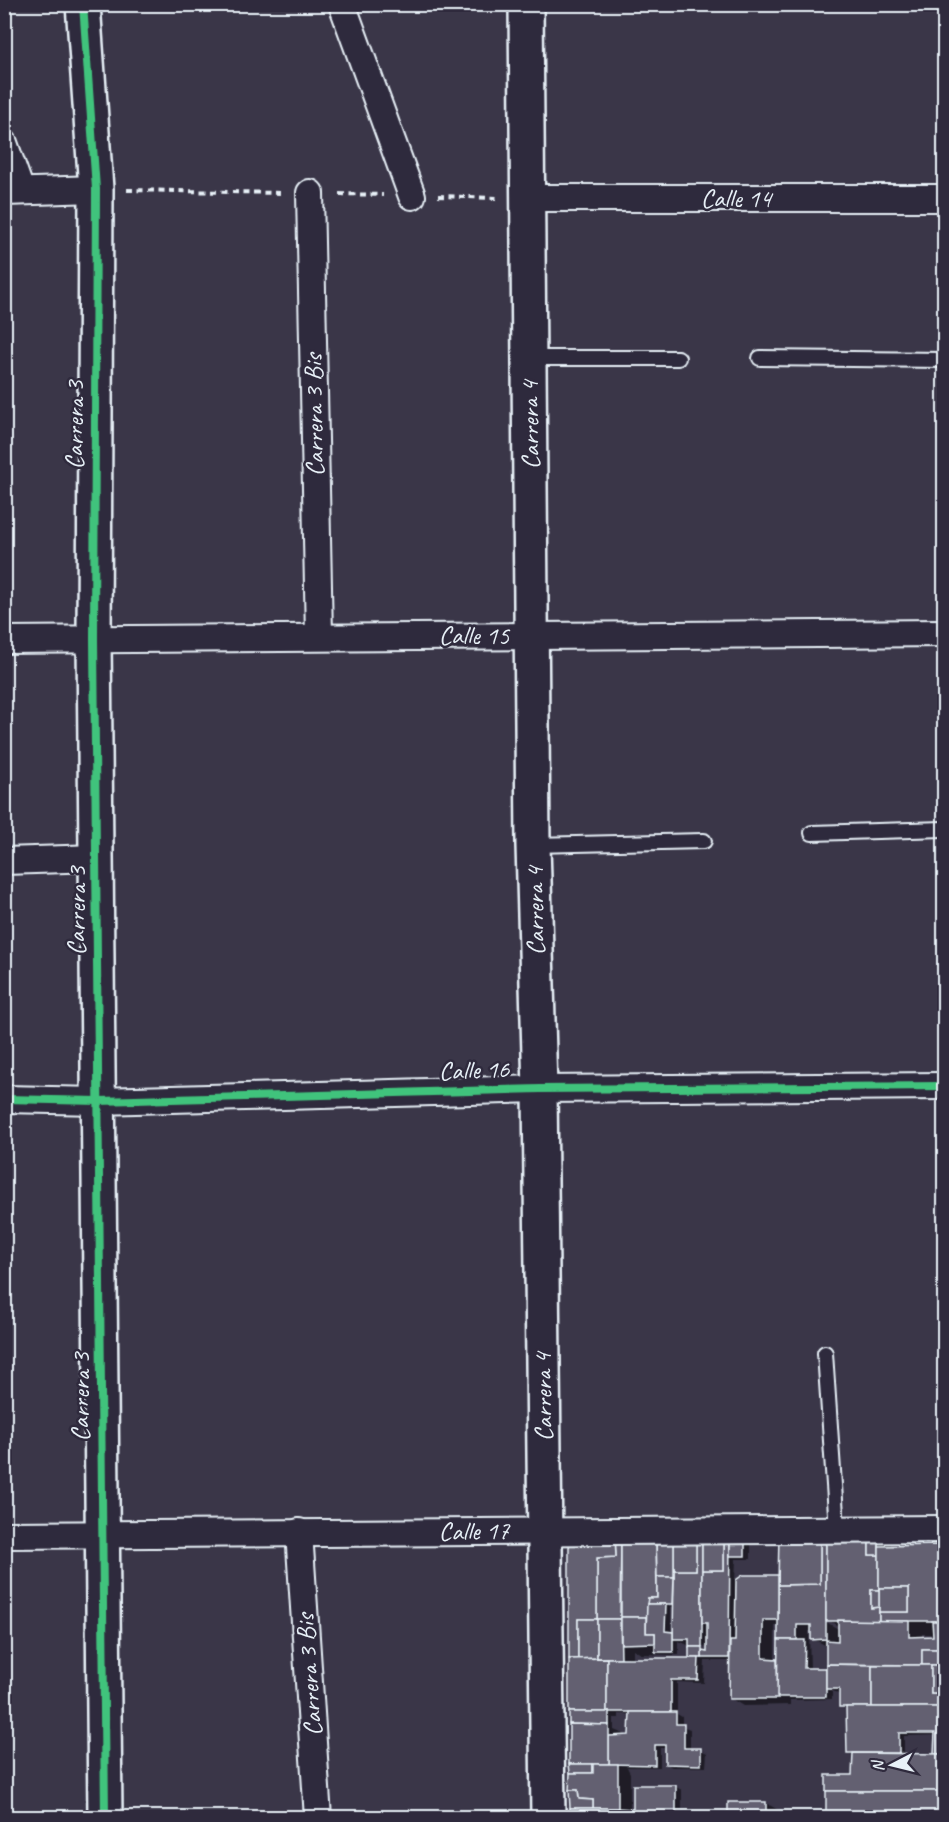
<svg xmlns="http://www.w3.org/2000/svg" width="949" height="1822" viewBox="0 0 949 1822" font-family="Caveat,sans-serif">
  <rect width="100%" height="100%" fill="#3a3648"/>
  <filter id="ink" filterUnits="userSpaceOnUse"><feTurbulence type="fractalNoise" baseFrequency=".0167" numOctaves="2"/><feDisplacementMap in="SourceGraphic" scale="12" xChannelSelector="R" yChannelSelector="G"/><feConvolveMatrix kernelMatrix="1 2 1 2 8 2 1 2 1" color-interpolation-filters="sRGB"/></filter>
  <g filter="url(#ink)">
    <!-- shadow -->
    <g fill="#0007" fill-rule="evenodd">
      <path d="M878,1536L891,1543V1547H944V1818H828L854,1777V1756L848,1752V1710L840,1706L841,1696L832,1690V1699L790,1700V1705L743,1706L730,1698L731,1661H705L704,1683L677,1682V1714L682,1717V1726L690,1729V1750H701L707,1753L706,1767H672L666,1764L667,1748H660V1767H627L630,1773V1810L676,1787L682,1790V1818H571L573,1541L751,1540V1559H736L735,1582L744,1576H779ZM681,1602V1605L669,1606V1603ZM671,1607H675V1633H671ZM821,1616L840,1627V1630L819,1618ZM775,1626H779V1662L775,1661ZM809,1631H813V1639L827,1646V1669H810ZM922,1634H934V1638H922ZM679,1641L690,1646V1660H633V1649L641,1654L679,1655ZM698,1643L709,1649V1653L696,1646ZM616,1657H628V1660ZM619,1714H631V1737L614,1730V1718H619ZM936,1735V1755H904V1736Z"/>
      <polygon points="766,1803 790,1817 730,1818"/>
    </g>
    <!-- building -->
    <g fill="#636171" stroke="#e8f1f8" stroke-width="1.5">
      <polygon points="820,1534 826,1535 826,1639 811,1640 811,1625 797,1625 797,1640 778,1640 778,1585 820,1584"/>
      <polygon points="820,1534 820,1584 778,1585 779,1535"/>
      <polygon points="879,1534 879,1543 869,1543 869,1555 879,1555 879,1590 871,1590 871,1608 879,1607 879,1621 826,1621 826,1535"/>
      <polygon points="696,1535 702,1536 702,1647 689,1647 689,1639 673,1639 674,1570 696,1570"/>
      <polygon points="696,1535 696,1570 674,1570 674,1536"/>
      <polygon points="730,1535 729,1658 702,1658 702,1651 707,1652 707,1623 702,1623 702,1570 724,1570 724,1536"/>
      <rect x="730" y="1535" width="15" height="21"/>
      <polygon points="615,1536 621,1536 620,1619 597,1619 597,1558 616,1557"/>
      <polygon points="615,1536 616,1557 597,1558 597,1619 578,1619 578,1659 569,1659 569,1547 572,1540"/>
      <polygon points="621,1536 656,1536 657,1598 648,1598 647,1617 621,1617"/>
      <polygon points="656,1536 674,1536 674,1577 657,1577"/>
      <rect x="702" y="1536" width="22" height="34"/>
      <rect x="869" y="1543" width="10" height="12"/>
      <polygon points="944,1545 944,1621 879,1621 879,1612 909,1612 909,1588 879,1588 879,1546"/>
      <polygon points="743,1575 778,1575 778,1620 763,1620 763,1658 777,1659 778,1699 729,1699 730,1641 735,1641 736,1580"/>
      <polygon points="657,1577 674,1577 673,1604 647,1604 648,1598 657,1598"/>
      <rect x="879" y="1588" width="30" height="24"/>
      <polygon points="871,1590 879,1590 879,1607 871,1608"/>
      <polygon points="647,1604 666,1604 665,1631 673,1632 673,1652 655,1652 655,1633 646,1633"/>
      <polygon points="621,1617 646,1617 646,1633 655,1633 655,1643 621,1644"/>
      <polygon points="578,1619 597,1619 597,1658 578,1659"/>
      <polygon points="597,1619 620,1619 621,1658 597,1658"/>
      <polygon points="838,1620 909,1621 909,1637 933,1636 932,1621 944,1621 944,1649 922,1649 922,1665 826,1664 826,1640 838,1641"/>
      <polygon points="778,1640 805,1640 804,1668 826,1668 826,1697 777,1697"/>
      <rect x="689" y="1647" width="13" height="11"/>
      <rect x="922" y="1649" width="22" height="16"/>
      <polygon points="607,1658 607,1712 569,1712 569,1659"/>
      <polygon points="607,1658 699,1658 698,1680 671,1680 671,1712 607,1712"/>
      <polygon points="826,1664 872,1665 872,1707 839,1707 839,1689 826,1689"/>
      <polygon points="872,1665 931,1665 931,1694 944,1694 944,1707 872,1707"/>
      <rect x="931" y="1665" width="13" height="29"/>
      <polygon points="846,1707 944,1707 944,1754 934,1754 935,1733 899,1733 899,1753 847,1753"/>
      <polygon points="569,1712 609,1712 609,1725 569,1724"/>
      <polygon points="630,1712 676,1712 676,1724 684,1724 684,1748 701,1748 701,1765 665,1764 665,1745 655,1745 655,1765 609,1764 609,1736 629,1735"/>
      <polygon points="569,1724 609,1725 609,1764 569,1764"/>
      <polygon points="853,1753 944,1754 944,1791 826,1791 826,1775 852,1775"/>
      <polygon points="569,1764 593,1764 593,1773 570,1773"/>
      <polygon points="593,1764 618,1764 618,1808 593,1808 593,1800 579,1799 578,1790 569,1790 570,1773 593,1773"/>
      <polygon points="633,1785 676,1785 676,1818 618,1818 618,1808 633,1809"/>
      <polygon points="569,1790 578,1790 579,1799 593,1800 593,1808 570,1808"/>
      <rect x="826" y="1791" width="118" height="27"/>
      <polygon points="728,1802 766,1802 766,1815 776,1815 776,1818 728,1818"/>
      <rect x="570" y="1808" width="48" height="10"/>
    </g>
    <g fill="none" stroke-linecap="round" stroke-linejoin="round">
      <defs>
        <g id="service">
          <polyline points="529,358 678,358"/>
          <polyline points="760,358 944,360"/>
          <polyline points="812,833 944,829"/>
          <polyline points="533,845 704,841"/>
          <polyline points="825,1353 837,1529"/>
        </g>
        <g id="minor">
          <polyline points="342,4 412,196"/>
          <polyline points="4,143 21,191"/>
          <polyline points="4,192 96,189"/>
          <polyline points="310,193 319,636"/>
          <polyline points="527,198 944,198"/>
          <polyline points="4,640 944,633"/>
          <polyline points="4,861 97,858"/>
          <polyline points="4,1099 99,1101 540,1089 944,1086"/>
          <polyline points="299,1532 318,1818"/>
          <polyline points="4,1535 944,1529"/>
        </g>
        <polyline id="tertiary" points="83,4 96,189 94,639 105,1818"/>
        <polyline id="secondary" points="526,4 533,845 540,1089 548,1818"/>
      </defs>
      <!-- service casing -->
      <use href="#service" stroke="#e8f1f8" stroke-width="18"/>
      <!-- minor casing -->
      <use href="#minor" stroke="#e8f1f8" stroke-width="30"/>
      <!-- tertiary casing -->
      <use href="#tertiary" stroke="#e8f1f8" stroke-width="38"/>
      <!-- secondary casing -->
      <use href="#secondary" stroke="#e8f1f8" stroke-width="38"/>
      <!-- path -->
      <g stroke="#e8f1f8" stroke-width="4" stroke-dasharray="6 4.5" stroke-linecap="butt">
        <polyline points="127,190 281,193"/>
        <polyline points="339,194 383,195"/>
        <polyline points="438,196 497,198"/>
      </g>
      <!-- service -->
      <use href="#service" stroke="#2f2a3d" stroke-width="14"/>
      <!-- minor -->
      <use href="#minor" stroke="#2f2a3d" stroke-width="26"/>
      <!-- tertiary -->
      <use href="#tertiary" stroke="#2f2a3d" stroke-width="33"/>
      <!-- secondary -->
      <use href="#secondary" stroke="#2f2a3d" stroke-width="33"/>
      <defs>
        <g id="cycleway">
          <polyline points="83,4 96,189 94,639 105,1818"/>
          <polyline points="4,1099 99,1101 540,1089 944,1086"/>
        </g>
      </defs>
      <!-- cycleway casing -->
      <use href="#cycleway" stroke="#2f2a3d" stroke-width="11"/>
      <!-- cycleway -->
      <use href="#cycleway" stroke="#40c37c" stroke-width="8"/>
    </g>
  </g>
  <g text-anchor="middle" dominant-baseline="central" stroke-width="5" stroke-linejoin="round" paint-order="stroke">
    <!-- street labels -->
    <g font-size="26" fill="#e8f1f8" stroke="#2f2a3d">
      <text x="736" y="198">Calle 14</text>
      <text transform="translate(314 415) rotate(-91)">Carrera 3 Bis</text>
      <text transform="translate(74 425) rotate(-90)">Carrera 3</text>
      <text transform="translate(530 425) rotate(-91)">Carrera 4</text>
      <text x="474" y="635">Calle 15</text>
      <text transform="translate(76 911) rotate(-90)">Carrera 3</text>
      <text transform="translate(535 911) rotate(-91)">Carrera 4</text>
      <text transform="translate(474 1070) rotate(-2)">Calle 16</text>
      <text transform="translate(80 1397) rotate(-90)">Carrera 3</text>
      <text transform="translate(543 1397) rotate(-91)">Carrera 4</text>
      <text transform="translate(474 1531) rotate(-1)">Calle 17</text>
      <text transform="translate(309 1675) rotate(-94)">Carrera 3 Bis</text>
    </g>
  </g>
  <!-- margin -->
  <rect width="949" height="1822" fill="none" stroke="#2f2a3d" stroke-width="24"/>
  <rect x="12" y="12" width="925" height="1798" fill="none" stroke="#e8f1f8" stroke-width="2" filter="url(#ink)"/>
  <!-- north arrow -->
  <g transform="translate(892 1765) rotate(263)" stroke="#2f2a3d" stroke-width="4.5" paint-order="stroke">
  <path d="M0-4.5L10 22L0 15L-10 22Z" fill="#e8f1f8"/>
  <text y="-9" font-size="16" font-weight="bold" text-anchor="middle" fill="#e8f1f8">N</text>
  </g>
</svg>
